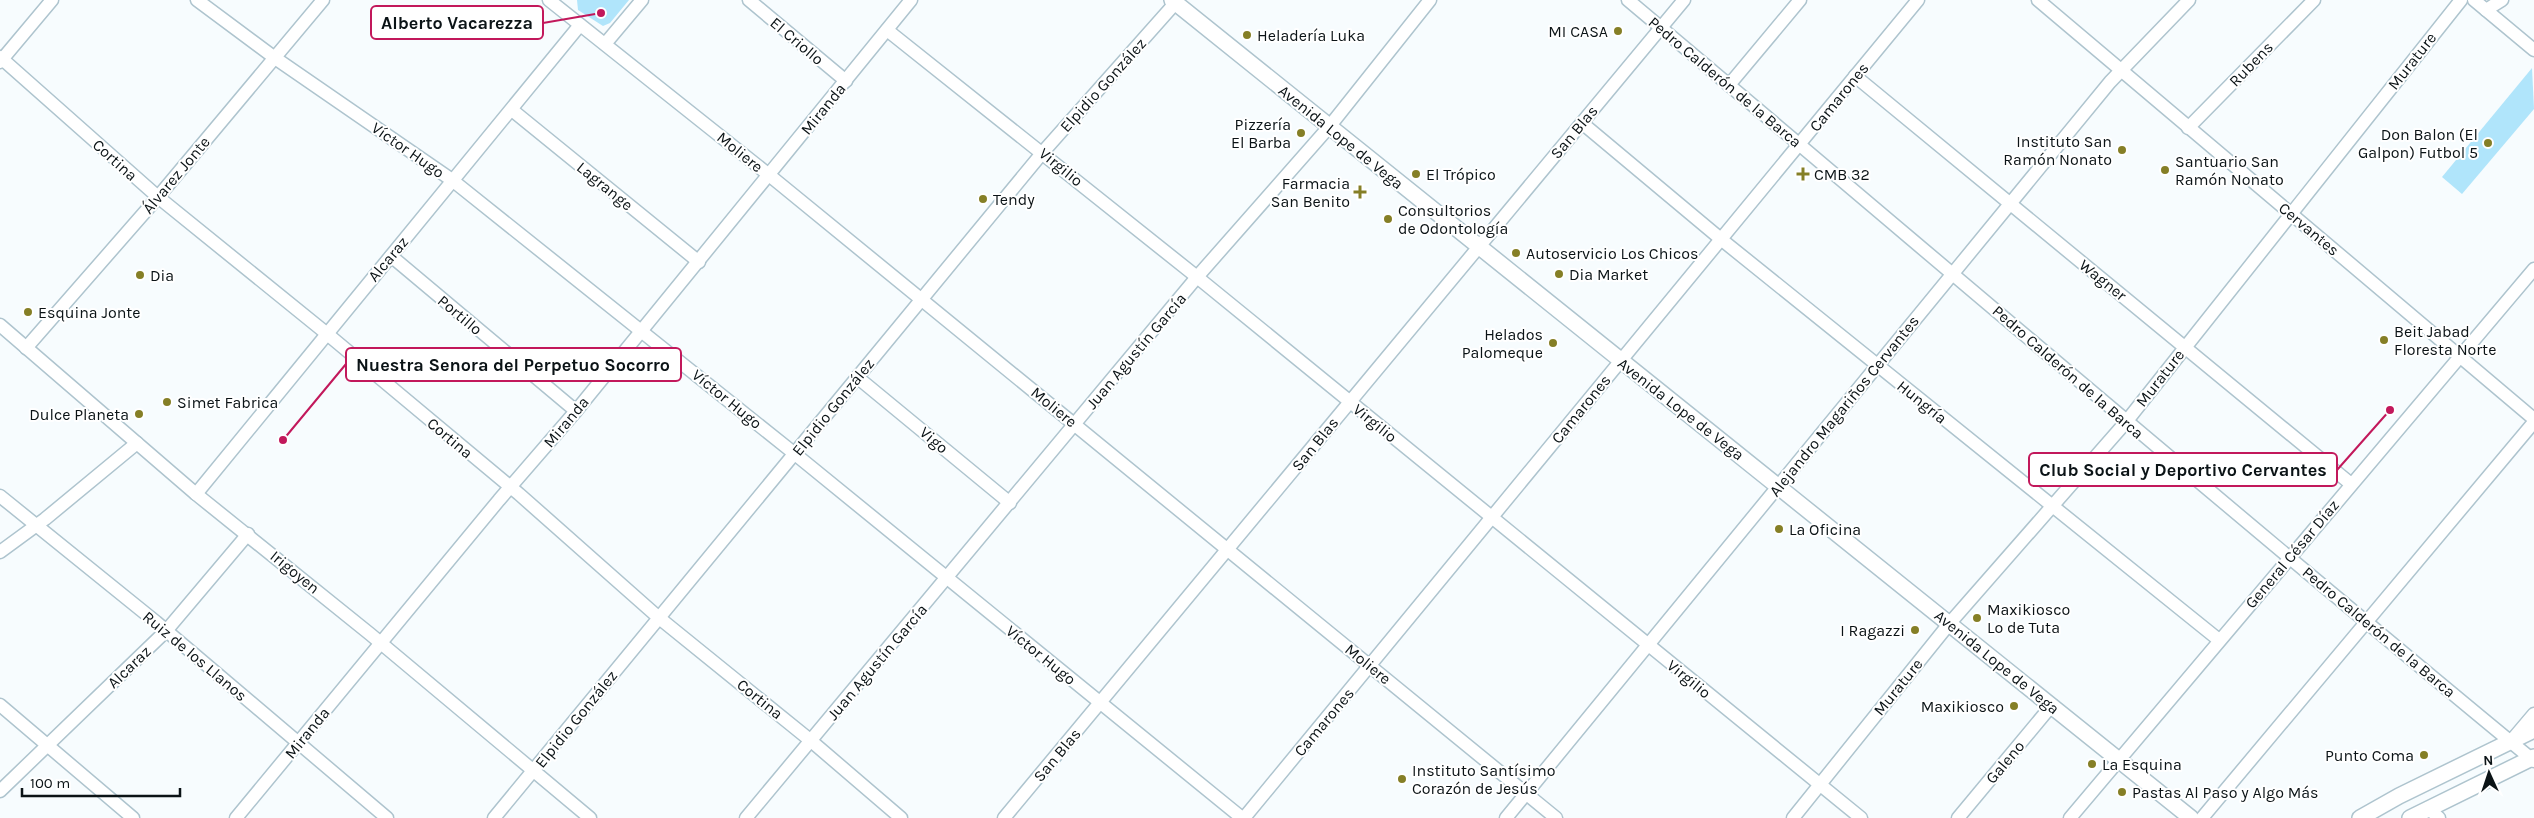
<svg xmlns="http://www.w3.org/2000/svg" width="2534" height="818" viewBox="0 0 2534 818" font-family="Karla,sans-serif">
  <rect width="100%" height="100%" fill="#f7fcfe"/>
  <!-- green -->
  <g fill="#b0e5fb">
    <polygon points="577,0 629,0 610,23 603,26 578,10"/>
    <polygon points="2532,68 2534,109 2462,194 2442,177"/>
  </g>
  <g fill="none" stroke-linecap="round" stroke-linejoin="round">
    <defs>
      <g id="minor">
        <polyline points="197,0 275,58 452,180 795,454 1242,818"/>
        <polyline points="549,0 769,175 1556,818"/>
        <polyline points="749,0 846,81"/>
        <path d="M1628,0C1930,254 2229,510 2534,761"/>
        <polyline points="2038,0 2534,419"/>
        <polyline points="2474,0 2534,50"/>
        <polyline points="2486,10 2502,0"/>
        <polyline points="887,30 1197,277 1861,818"/>
        <polyline points="605,44 642,0"/>
        <polyline points="0,57 158,197 326,333 519,494 658,617 810,740 901,818"/>
        <polyline points="0,62 52,0"/>
        <polyline points="1855,76 2351,484"/>
        <polyline points="1729,85 1800,0"/>
        <polyline points="512,110 699,262"/>
        <polyline points="1582,123 1722,240 2219,640"/>
        <polyline points="2188,128 2314,0"/>
        <polyline points="391,256 576,411"/>
        <polyline points="0,325 196,494 370,634 590,818"/>
        <polyline points="26,348 158,197 323,0"/>
        <polyline points="857,377 1010,503"/>
        <polyline points="196,494 580,25"/>
        <polyline points="0,496 156,622 387,818"/>
        <polyline points="0,552 45,519 137,443"/>
        <polyline points="0,705 133,818"/>
        <polyline points="2512,740 2534,714"/>
        <polyline points="0,791 166,631 248,534"/>
        <polyline points="2428,808 2439,818"/>
        <polyline points="236,818 499,500 576,411 911,0"/>
        <polyline points="494,818 1043,152 1178,0"/>
        <polyline points="746,818 1197,277 1329,127 1430,0"/>
        <polyline points="1004,818 1684,0"/>
        <polyline points="1244,818 1918,0"/>
        <polyline points="1506,818 2110,82 2189,0"/>
        <polyline points="1793,818 1949,624 2126,422 2461,0"/>
        <polyline points="1958,818 2052,705"/>
        <polyline points="2070,818 2534,269"/>
        <polyline points="2202,818 2534,422"/>
      </g>
      <g id="major">
        <polyline points="1172,0 2191,818"/>
        <polyline points="2360,818 2399,796 2534,730"/>
        <polyline points="2410,818 2534,757"/>
      </g>
    </defs>
    <!-- minor casing -->
    <use href="#minor" stroke="#aec4ce" stroke-width="15"/>
    <!-- major casing -->
    <use href="#major" stroke="#aec4ce" stroke-width="18"/>
    <!-- minor -->
    <use href="#minor" stroke="#fff" stroke-width="12"/>
    <!-- major -->
    <use href="#major" stroke="#fff" stroke-width="15"/>
  </g>
  <!-- markers -->
  <g fill="#857f26" stroke="#fff" stroke-width="2">
    <circle cx="1618" cy="31" r="5"/>
    <circle cx="1247" cy="35" r="5"/>
    <circle cx="1301" cy="133" r="5"/>
    <circle cx="2488" cy="143" r="5"/>
    <circle cx="2122" cy="150" r="5"/>
    <circle cx="2165" cy="170" r="5"/>
    <circle cx="1416" cy="174" r="5"/>
    <path d="M1800.5 166.5h5v5h5v5h-5v5h-5v-5h-5v-5h5z"/>
    <path d="M1357.5 184.5h5v5h5v5h-5v5h-5v-5h-5v-5h5z"/>
    <circle cx="983" cy="199" r="5"/>
    <circle cx="1388" cy="219" r="5"/>
    <circle cx="1516" cy="253" r="5"/>
    <circle cx="1559" cy="274" r="5"/>
    <circle cx="140" cy="275" r="5"/>
    <circle cx="28" cy="312" r="5"/>
    <circle cx="2384" cy="340" r="5"/>
    <circle cx="1553" cy="343" r="5"/>
    <circle cx="167" cy="402" r="5"/>
    <circle cx="139" cy="414" r="5"/>
    <circle cx="1779" cy="529" r="5"/>
    <circle cx="1977" cy="618" r="5"/>
    <circle cx="1915" cy="630" r="5"/>
    <circle cx="2014" cy="706" r="5"/>
    <circle cx="2424" cy="755" r="5"/>
    <circle cx="2092" cy="764" r="5"/>
    <circle cx="1402" cy="779" r="5"/>
    <circle cx="2122" cy="792" r="5"/>
  </g>
  <g text-anchor="middle" dominant-baseline="central" stroke-width="4" stroke-linejoin="round" paint-order="stroke">
    <!-- poi labels -->
    <g font-size="16" fill="#0b1316" stroke="#fff" text-anchor="start">
      <text x="1608" y="31" text-anchor="end">MI CASA</text>
      <text x="1257" y="35">Heladería Luka</text>
      <text x="1291" y="124" text-anchor="end">Pizzería<tspan x="1291" dy="18">El Barba</tspan></text>
      <text x="2478" y="134" text-anchor="end">Don Balon (El<tspan x="2478" dy="18">Galpon) Futbol 5</tspan></text>
      <text x="2112" y="141" text-anchor="end">Instituto San<tspan x="2112" dy="18">Ramón Nonato</tspan></text>
      <text x="2175" y="161">Santuario San<tspan x="2175" dy="18">Ramón Nonato</tspan></text>
      <text x="1426" y="174">El Trópico</text>
      <text x="1814" y="174">CMB 32</text>
      <text x="1350" y="183" text-anchor="end">Farmacia<tspan x="1350" dy="18">San Benito</tspan></text>
      <text x="993" y="199">Tendy</text>
      <text x="1398" y="210">Consultorios<tspan x="1398" dy="18">de Odontología</tspan></text>
      <text x="1526" y="253">Autoservicio Los Chicos</text>
      <text x="1569" y="274">Dia Market</text>
      <text x="150" y="275">Dia</text>
      <text x="38" y="312">Esquina Jonte</text>
      <text x="2394" y="331">Beit Jabad<tspan x="2394" dy="18">Floresta Norte</tspan></text>
      <text x="1543" y="334" text-anchor="end">Helados<tspan x="1543" dy="18">Palomeque</tspan></text>
      <text x="177" y="402">Simet Fabrica</text>
      <text x="129" y="414" text-anchor="end">Dulce Planeta</text>
      <text x="1789" y="529">La Oficina</text>
      <text x="1987" y="609">Maxikiosco<tspan x="1987" dy="18">Lo de Tuta</tspan></text>
      <text x="1905" y="630" text-anchor="end">I Ragazzi</text>
      <text x="2004" y="706" text-anchor="end">Maxikiosco</text>
      <text x="2414" y="755" text-anchor="end">Punto Coma</text>
      <text x="2102" y="764">La Esquina</text>
      <text x="1412" y="770">Instituto Santísimo<tspan x="1412" dy="18">Corazón de Jesús</tspan></text>
      <text x="2132" y="792">Pastas Al Paso y Algo Más</text>
    </g>
    <!-- street labels -->
    <g font-size="16" fill="#0b1316" stroke="#fff">
      <text transform="translate(797 41) rotate(40)">El Criollo</text>
      <text transform="translate(2412 61) rotate(-52)">Murature</text>
      <text transform="translate(2251 64) rotate(-46)">Rubens</text>
      <text transform="translate(1725 82) rotate(40)">Pedro Calderón de la Barca</text>
      <text transform="translate(1103 85) rotate(-48)">Elpidio González</text>
      <text transform="translate(1839 97) rotate(-51)">Camarones</text>
      <text transform="translate(823 109) rotate(-51)">Miranda</text>
      <text transform="translate(1574 132) rotate(-50)">San Blas</text>
      <text transform="translate(1341 137) rotate(39)">Avenida Lope de Vega</text>
      <text transform="translate(408 150) rotate(35)">Víctor Hugo</text>
      <text transform="translate(740 152) rotate(39)">Moliere</text>
      <text transform="translate(115 160) rotate(42)">Cortina</text>
      <text transform="translate(1061 167) rotate(39)">Virgilio</text>
      <text transform="translate(176 175) rotate(-50)">Álvarez Jonte</text>
      <text transform="translate(605 186) rotate(39)">Lagrange</text>
      <text transform="translate(2309 229) rotate(40)">Cervantes</text>
      <text transform="translate(388 259) rotate(-50)">Alcaraz</text>
      <text transform="translate(2103 280) rotate(39)">Wagner</text>
      <text transform="translate(460 315) rotate(40)">Portillo</text>
      <text transform="translate(1136 351) rotate(-50)">Juan Agustín García</text>
      <text transform="translate(2068 372) rotate(41)">Pedro Calderón de la Barca</text>
      <text transform="translate(2160 378) rotate(-52)">Murature</text>
      <text transform="translate(727 399) rotate(39)">Víctor Hugo</text>
      <text transform="translate(1922 402) rotate(39)">Hungría</text>
      <text transform="translate(1844 406) rotate(-51)">Alejandro Magariños Cervantes</text>
      <text transform="translate(833 407) rotate(-51)">Elpidio González</text>
      <text transform="translate(1054 407) rotate(39)">Moliere</text>
      <text transform="translate(1581 409) rotate(-51)">Camarones</text>
      <text transform="translate(1681 409) rotate(38)">Avenida Lope de Vega</text>
      <text transform="translate(566 422) rotate(-50)">Miranda</text>
      <text transform="translate(1375 423) rotate(39)">Virgilio</text>
      <text transform="translate(450 438) rotate(40)">Cortina</text>
      <text transform="translate(934 440) rotate(40)">Vigo</text>
      <text transform="translate(1315 444) rotate(-51)">San Blas</text>
      <text transform="translate(2292 554) rotate(-50)">General César Díaz</text>
      <text transform="translate(295 572) rotate(39)">Irigoyen</text>
      <text transform="translate(2379 632) rotate(40)">Pedro Calderón de la Barca</text>
      <text transform="translate(1041 655) rotate(39)">Víctor Hugo</text>
      <text transform="translate(195 656) rotate(40)">Ruiz de los Llanos</text>
      <text transform="translate(877 662) rotate(-50)">Juan Agustín García</text>
      <text transform="translate(1997 662) rotate(39)">Avenida Lope de Vega</text>
      <text transform="translate(1368 664) rotate(39)">Moliere</text>
      <text transform="translate(129 667) rotate(-44)">Alcaraz</text>
      <text transform="translate(1689 679) rotate(39)">Virgilio</text>
      <text transform="translate(1898 687) rotate(-51)">Murature</text>
      <text transform="translate(760 699) rotate(39)">Cortina</text>
      <text transform="translate(576 719) rotate(-51)">Elpidio González</text>
      <text transform="translate(1324 722) rotate(-50)">Camarones</text>
      <text transform="translate(307 733) rotate(-51)">Miranda</text>
      <text transform="translate(1057 755) rotate(-50)">San Blas</text>
      <text transform="translate(2005 762) rotate(-50)">Galeno</text>
    </g>
  </g>
  <!-- callouts -->
  <path fill="none" stroke="#c2185b" stroke-width="2" d="M601 13L543 23M283 440L346 364M2390 410L2337 470"/>
  <g fill="#c2185b" stroke="#fff" stroke-width="2">
    <circle cx="601" cy="13" r="5"/>
    <circle cx="283" cy="440" r="5"/>
    <circle cx="2390" cy="410" r="5"/>
  </g>
  <g fill="#fff" stroke="#c2185b" stroke-width="2">
    <rect x="371" y="6" width="172" height="33" rx="5"/>
    <rect x="346" y="348" width="335" height="33" rx="5"/>
    <rect x="2029" y="453" width="308" height="33" rx="5"/>
  </g>
  <g font-size="18" text-anchor="middle" font-weight="bold" fill="#0b1316">
    <text x="457" y="29">Alberto Vacarezza</text>
    <text x="513" y="371">Nuestra Senora del Perpetuo Socorro</text>
    <text x="2183" y="476">Club Social y Deportivo Cervantes</text>
  </g>
  <!-- north arrow -->
  <g transform="translate(2489 773) rotate(357)" stroke="#ffffff" stroke-width="4" paint-order="stroke">
  <path d="M0-4L9 19L0 12L-9 19Z" fill="#0b1316"/>
  <text y="-8" font-size="14" font-weight="bold" text-anchor="middle" fill="#0b1316">N</text>
  </g>
  <!-- scale -->
  <path d="M22 788v8h158v-8" fill="none" stroke="#0b1316" stroke-width="2.5"/>
  <text x="30" y="788" font-size="15" fill="#0b1316" stroke="#ffffff" stroke-width="4" paint-order="stroke">100 m</text>
</svg>
